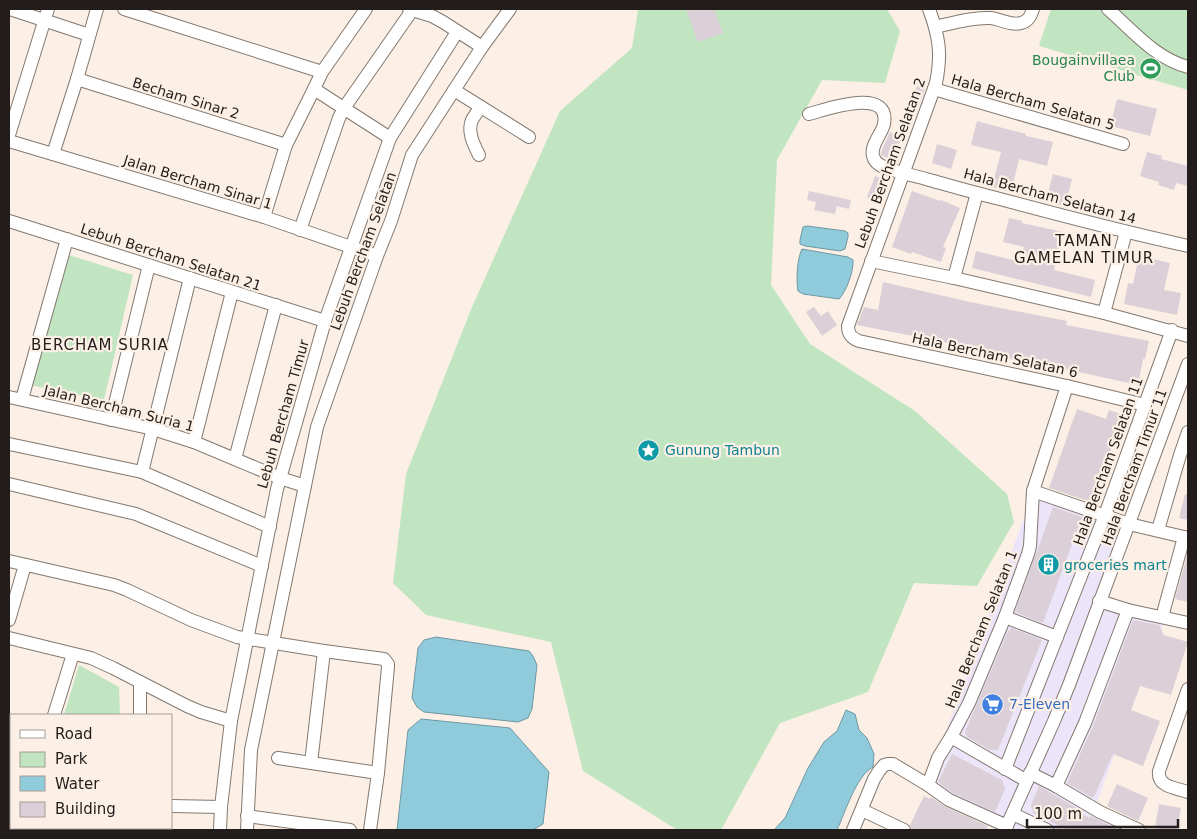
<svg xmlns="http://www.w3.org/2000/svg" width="1197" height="839" viewBox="0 0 1197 839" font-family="'DejaVu Sans',sans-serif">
  <rect width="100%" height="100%" fill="#fcf0e6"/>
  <!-- commercial -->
  <polygon fill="#ece4f9" points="1033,493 1127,523 1100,601 1165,619 1095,807 1145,830 1012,830 925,789"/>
  <!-- green -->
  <g fill="#c0e5c0">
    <polygon points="639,9 887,9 900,31 885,83 822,80 777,160 771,285 810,344 915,411 1007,494 1014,522 977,586 914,583 868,692 780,723 721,830 677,830 583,771 551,642 426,615 393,583 406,474 472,307 560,111 632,48 638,10"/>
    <polygon points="1051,9 1188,9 1188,90 1039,46"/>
    <polygon points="69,255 133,275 104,400 30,385"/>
    <polygon points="79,665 119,687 120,715 64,715"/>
  </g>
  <!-- water -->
  <g fill="#90cbdc" stroke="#6f97a2">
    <polygon points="807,226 845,231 848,233 848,237 845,249 840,251 805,246 800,244 800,240 803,227"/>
    <path d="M802,249L848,257L853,260C854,271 846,292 839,299L803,294L798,291C796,280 797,259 802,249Z"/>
    <polygon points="436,637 529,651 533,656 537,665 532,709 528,718 518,722 424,712 417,707 412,698 418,648 424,640"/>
    <path d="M846,710L855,714L859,730L867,738L874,754L873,767C856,776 845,813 837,830H774L785,818L808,768L824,742L837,731Z"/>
    <polygon points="421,719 510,728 549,772 543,824 533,830 397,830 408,730"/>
  </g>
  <!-- building -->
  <g fill="#dbcfd8">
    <polygon points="686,9 714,9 723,33 698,42"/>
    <polygon points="917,86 925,89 910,128 902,125"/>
    <polygon points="1117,99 1157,109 1150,136 1110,126"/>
    <polygon points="977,121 1026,134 1026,136 1053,142 1047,166 1019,159 1011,192 992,187 1001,152 971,145"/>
    <polygon points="890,132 902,138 892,160 881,155 881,152"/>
    <polygon points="937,144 957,150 951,169 932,163"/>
    <polygon points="1147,152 1162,156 1161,159 1188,166 1188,186 1176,183 1174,190 1158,185 1159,182 1140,176"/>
    <polygon points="1053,174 1072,179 1065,206 1046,201"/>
    <polygon points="875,176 886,180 879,201 867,197"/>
    <polygon points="809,191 851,200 849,209 837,206 835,214 814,210 816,202 807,200"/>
    <polygon points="912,191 940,201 941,200 960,208 943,247 946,248 941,262 912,252 911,254 892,247"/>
    <polygon points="1009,218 1022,221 1022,223 1063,232 1054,270 1095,280 1091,297 972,268 976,251 1021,262 1024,247 1003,242"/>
    <polygon points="1139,256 1170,263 1164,290 1181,293 1177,315 1124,304 1128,283 1133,284"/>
    <polygon points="883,282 970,302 1067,321 1066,325 1149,341 1145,359 1143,359 1138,385 1051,366 1050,368 963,348 964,346 857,325 864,307 878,310"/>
    <polygon points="814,307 821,316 828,311 837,325 822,336 806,312"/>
    <polygon points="1077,409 1106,419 1109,410 1124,415 1091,502 1049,488"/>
    <polygon points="1185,494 1188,494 1188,520 1179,518"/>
    <polygon points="1053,507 1082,517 1043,623 1015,612"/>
    <polygon points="1188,552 1188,602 1175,599"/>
    <polygon points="1133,620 1159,625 1164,635 1188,642 1171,695 1140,686 1131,710 1160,721 1143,766 1113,754 1094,797 1091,797 1067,783 1093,726"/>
    <polygon points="1012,628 1042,640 998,750 990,750 967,737 965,732 1008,631"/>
    <polygon points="952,754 1002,780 1005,789 995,812 953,793 938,782"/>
    <polygon points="1117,784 1148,798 1138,821 1107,806"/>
    <polygon points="1039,786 1075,807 1074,810 1090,818 1090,816 1120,830 1068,830 1033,813 1031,805"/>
    <polygon points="924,796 930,799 931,797 946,807 988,826 986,830 912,830 910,825"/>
    <polygon points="1159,804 1181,808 1177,830 1168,830 1155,828"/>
  </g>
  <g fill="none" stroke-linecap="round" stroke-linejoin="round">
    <defs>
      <g id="minor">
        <polyline points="10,9 89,35"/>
        <polyline points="124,9 322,72"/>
        <polyline points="409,9 432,16 443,22 482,47"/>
        <path d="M929,9C939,36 942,54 936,83L848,326C848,334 851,338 859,341L1067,386L1145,405"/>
        <path d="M1108,9C1132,30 1156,59 1188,67"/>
        <path d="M935,27C953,23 972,17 990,18C1001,19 1011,26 1021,23C1029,21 1031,15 1033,9"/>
        <polyline points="77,79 286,145"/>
        <polyline points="314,89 390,138"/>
        <polyline points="934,89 1123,144"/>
        <polyline points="454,90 529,137"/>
        <path d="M809,114C825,110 891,86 884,124C882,134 870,145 873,156C875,165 885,168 893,170C904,174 916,176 926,179C951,186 975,193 1000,199C1063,216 1125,232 1188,246"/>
        <polyline points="9,135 48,9"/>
        <polyline points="9,141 264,217 377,256"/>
        <polyline points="53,154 77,79 97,9"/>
        <path d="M479,155C474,145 467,132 472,120C474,116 478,111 481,107"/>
        <polyline points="264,217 286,145 314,89 322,72 366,9"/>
        <polyline points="9,221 325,321"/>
        <polyline points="300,230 339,118 344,108 413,9"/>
        <polyline points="871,261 954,278 1104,313 1188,336"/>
        <polyline points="954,278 977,193"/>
        <polyline points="1104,313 1126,232"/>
        <polyline points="9,397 153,429 194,442 280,478 305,486"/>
        <polyline points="22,399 67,239"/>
        <polyline points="111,420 149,265"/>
        <polyline points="194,442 232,292"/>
        <polyline points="9,444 142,472 270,527"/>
        <polyline points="235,459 276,305"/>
        <polyline points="142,472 190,278"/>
        <polyline points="9,484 136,514 262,566"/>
        <polyline points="1033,491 1129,524 1188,538"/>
        <polyline points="1158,530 1180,455 1188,432"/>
        <polyline points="9,561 114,585 127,590 191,620 237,637 324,651 384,659 388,664 388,667 378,773 370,830"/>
        <polyline points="1099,601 1128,610 1188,623"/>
        <polyline points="1005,617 1057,637"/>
        <polyline points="1162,617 1184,537"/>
        <polyline points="9,620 25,565"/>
        <polyline points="9,638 91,658 113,668 187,706 201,712 231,721"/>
        <path d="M1188,689L1159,771C1157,787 1176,788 1188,792"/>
        <polyline points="54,715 73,654"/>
        <polyline points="140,715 140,682"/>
        <polyline points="278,758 378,773"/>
        <polyline points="311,763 324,651"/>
        <polyline points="1005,769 1105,515 1172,330"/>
        <polyline points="1030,773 1056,786 1085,723 1128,610"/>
        <polyline points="1027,781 951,737 969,703 1005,617 1028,554 1030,546 1033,491 1067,386"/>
        <polyline points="928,785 938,758 951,737"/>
        <polyline points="1056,786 1100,812 1139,830"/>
        <polyline points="9,793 11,794"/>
        <polyline points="171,806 221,807"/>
        <polyline points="862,810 904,830"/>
        <polyline points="1013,814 1047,830"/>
        <polyline points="247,816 350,830"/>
        <polyline points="117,828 124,830"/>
        <polyline points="139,830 139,828"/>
        <polyline points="220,830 221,807 231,721 277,489 325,321 390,138 457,32"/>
        <polyline points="247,830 251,750 317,427 377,256 391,221 412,155 482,47 510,9"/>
        <polyline points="853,830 874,779 879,771 884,765 888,764 893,764 928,785 949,800 1007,826"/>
        <polyline points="1005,830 1054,721 1069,685 1188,364"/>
      </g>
    </defs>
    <!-- minor casing -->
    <use href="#minor" stroke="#83786f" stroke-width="14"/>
    <!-- minor -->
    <use href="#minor" stroke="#fff" stroke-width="12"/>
  </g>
  <!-- icons -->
  <defs>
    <symbol id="stadium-disc" viewBox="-11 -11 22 22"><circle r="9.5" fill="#2e9e5b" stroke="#fcf0e6"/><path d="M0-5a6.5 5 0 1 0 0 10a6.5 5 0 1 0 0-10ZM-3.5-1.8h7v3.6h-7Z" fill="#fff"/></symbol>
    <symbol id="sight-disc" viewBox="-11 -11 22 22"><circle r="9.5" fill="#0f9aa8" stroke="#fcf0e6"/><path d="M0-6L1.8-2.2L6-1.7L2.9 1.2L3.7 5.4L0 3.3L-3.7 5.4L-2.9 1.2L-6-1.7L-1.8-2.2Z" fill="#fff"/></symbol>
    <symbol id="building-disc" viewBox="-11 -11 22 22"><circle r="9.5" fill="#0f9aa8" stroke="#fcf0e6"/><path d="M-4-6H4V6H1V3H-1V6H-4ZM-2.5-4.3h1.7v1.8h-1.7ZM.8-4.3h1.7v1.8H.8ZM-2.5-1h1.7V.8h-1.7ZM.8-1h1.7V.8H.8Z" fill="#fff"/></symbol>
    <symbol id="supermarket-disc" viewBox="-11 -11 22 22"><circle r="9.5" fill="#3f7fe0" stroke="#fcf0e6"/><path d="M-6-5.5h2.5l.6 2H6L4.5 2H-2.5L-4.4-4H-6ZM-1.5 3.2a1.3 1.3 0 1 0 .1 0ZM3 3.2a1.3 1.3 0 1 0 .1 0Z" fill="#fff"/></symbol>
  </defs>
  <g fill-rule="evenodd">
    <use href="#stadium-disc" x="1138" y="56" width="25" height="25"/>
    <use href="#sight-disc" x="636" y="438" width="25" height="25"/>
    <use href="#building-disc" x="1036" y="552" width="25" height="25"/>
    <use href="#supermarket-disc" x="980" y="692" width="25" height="25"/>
  </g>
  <g text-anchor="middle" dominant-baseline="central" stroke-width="4.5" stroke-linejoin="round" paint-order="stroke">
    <!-- leisure labels -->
    <g font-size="14" fill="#27864d" stroke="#fcf0e6" text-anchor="end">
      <text x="1135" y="60">Bougainvillaea<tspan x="1135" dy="16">Club</tspan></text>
    </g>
    <!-- street labels -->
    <g font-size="14" fill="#221d1a" stroke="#fcf0e6">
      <text transform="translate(186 98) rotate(17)">Becham Sinar 2</text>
      <text transform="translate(1033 102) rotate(16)">Hala Bercham Selatan 5</text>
      <text transform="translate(890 163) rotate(-70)">Lebuh Bercham Selatan 2</text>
      <text transform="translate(198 182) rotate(17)">Jalan Bercham Sinar 1</text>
      <text transform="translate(1050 196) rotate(15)">Hala Bercham Selatan 14</text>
      <text transform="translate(363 251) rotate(-70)">Lebuh Bercham Selatan</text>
      <text transform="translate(171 257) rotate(18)">Lebuh Bercham Selatan 21</text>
      <text transform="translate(995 355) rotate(12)">Hala Bercham Selatan 6</text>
      <text transform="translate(119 408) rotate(14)">Jalan Bercham Suria 1</text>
      <text transform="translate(283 414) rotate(-74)">Lebuh Bercham Timur</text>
      <text transform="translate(1108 461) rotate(-70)">Hala Bercham Selatan 11</text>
      <text transform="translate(1134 467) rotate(-70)">Hala Bercham Timur 11</text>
      <text transform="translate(981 629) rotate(-68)">Hala Bercham Selatan 1</text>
    </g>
    <!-- culture labels -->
    <g font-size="14" fill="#0d838f" stroke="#fcf0e6" text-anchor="start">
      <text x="665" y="450">Gunung Tambun</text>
      <text x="1064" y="565">groceries mart</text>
    </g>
    <!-- shop labels -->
    <g font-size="14" fill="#366cbe" stroke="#fcf0e6" text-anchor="start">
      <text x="1009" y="704">7-Eleven</text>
    </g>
    <!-- neighbourhood labels -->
    <g font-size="15" letter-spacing="1" fill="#221d1a" stroke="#fcf0e6">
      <text x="1084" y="241">TAMAN<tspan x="1084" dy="17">GAMELAN TIMUR</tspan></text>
      <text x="100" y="345">BERCHAM SURIA</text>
    </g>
  </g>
  <!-- border -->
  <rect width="1197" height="839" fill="none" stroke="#221d1a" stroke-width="20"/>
  <!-- legend -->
  <rect x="10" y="714" width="162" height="115" fill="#fcf0e6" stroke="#a59c94"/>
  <rect x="20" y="730" width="25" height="8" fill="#ffffff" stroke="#a59c94"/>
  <text x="55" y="739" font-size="15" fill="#221d1a">Road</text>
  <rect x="20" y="752" width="25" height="15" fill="#c0e5c0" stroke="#a59c94"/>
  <text x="55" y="764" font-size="15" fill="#221d1a">Park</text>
  <rect x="20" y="776" width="25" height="15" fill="#90cbdc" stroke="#a59c94"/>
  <text x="55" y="789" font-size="15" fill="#221d1a">Water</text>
  <rect x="20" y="802" width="25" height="15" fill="#dbcfd8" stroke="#a59c94"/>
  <text x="55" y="814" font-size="15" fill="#221d1a">Building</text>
  <!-- scale -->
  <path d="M1027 819v8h151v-8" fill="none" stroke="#221d1a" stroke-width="2.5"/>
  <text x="1034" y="819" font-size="15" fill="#221d1a" stroke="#fcf0e6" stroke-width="4" paint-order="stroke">100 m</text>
</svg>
